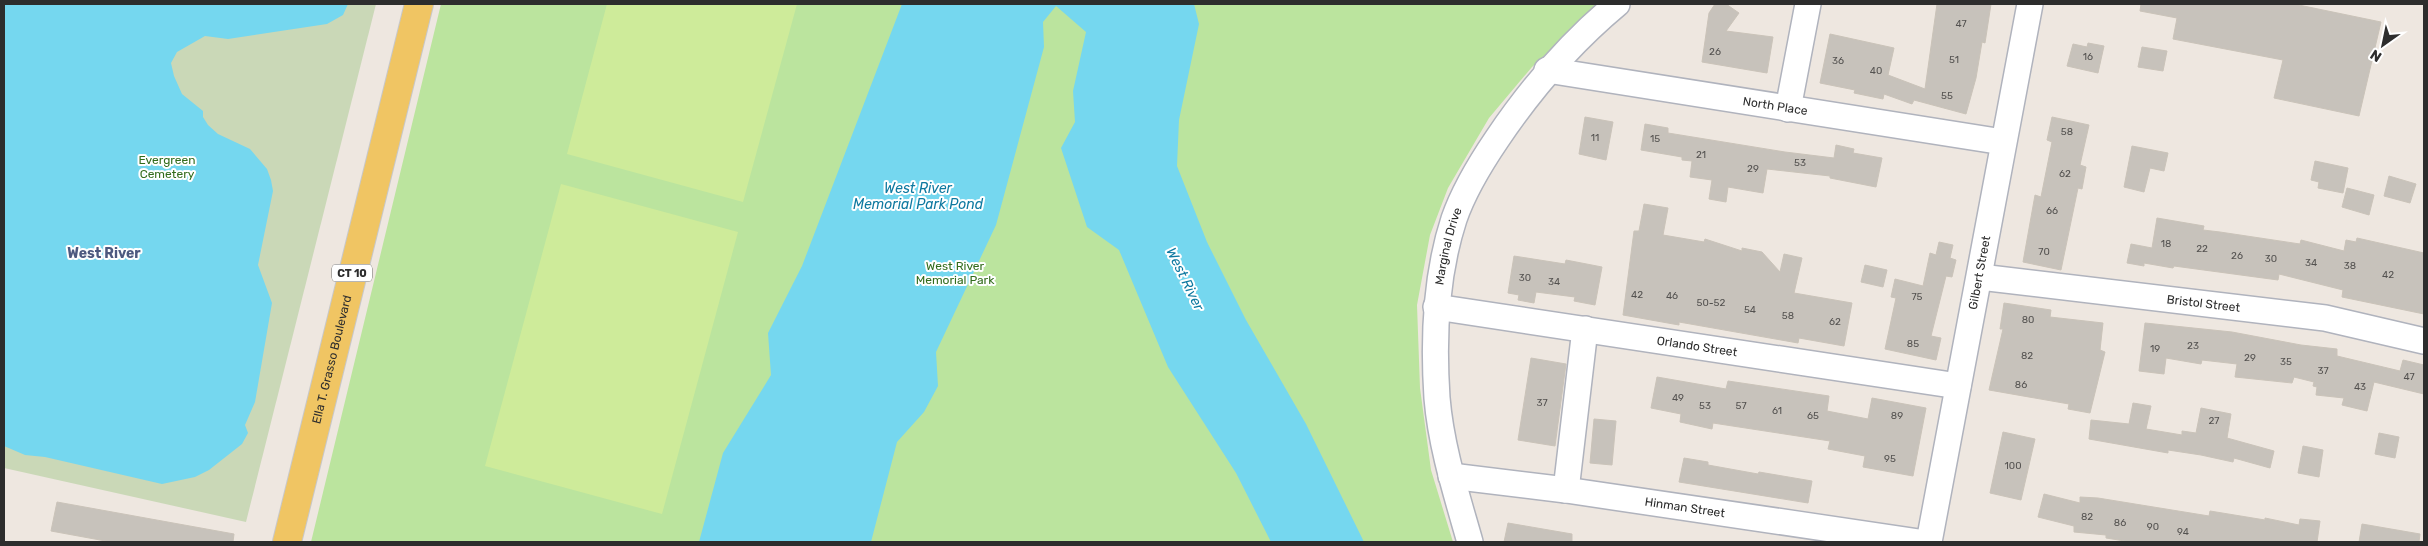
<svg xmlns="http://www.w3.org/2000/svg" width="2428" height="546" viewBox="0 0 2428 546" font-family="Rubik,sans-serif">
  <rect width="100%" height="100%" fill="#eee7e0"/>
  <!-- green -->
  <polygon fill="#bbe49e" points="441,4 1600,4 1532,67 1489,118 1448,188 1430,235 1417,305 1420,388 1431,470 1453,542 311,542"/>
  <!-- cemetery -->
  <polygon fill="#cad8b7" points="4,4 376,4 246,522 4,468"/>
  <!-- pitch -->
  <g fill="#ceeb9a">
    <polygon points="607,4 797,4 743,202 567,154"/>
    <polygon points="561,184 738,232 662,514 485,466"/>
  </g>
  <!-- water -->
  <g fill="#75d7ef">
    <polygon points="4,4 348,4 343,15 327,24 228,39 205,36 177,52 171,63 174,76 182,94 203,111 203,117 208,125 218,134 250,149 267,169 271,180 273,191 258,265 272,303 255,402 245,425 248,433 242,444 209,470 195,477 162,484 45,457 25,455 4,446"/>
    <polygon points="902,4 1194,4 1199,24 1179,120 1177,166 1207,242 1246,320 1306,424 1364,542 1271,542 1236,473 1168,367 1119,250 1087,227 1061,148 1075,122 1073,91 1086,32 1056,6 1043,22 1044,47 996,225 936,352 938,386 924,412 897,442 871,542 699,542 723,453 771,375 768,333 802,266"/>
  </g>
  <!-- building -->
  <g fill="#c7c2bb" stroke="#cac3b9">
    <polygon points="1715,4 1726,4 1739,13 1726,31 1773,37 1767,73 1702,62 1709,13"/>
    <polygon points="1937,4 1991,4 1985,43 1982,42 1976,78 1966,114 1914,100 1912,104 1884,94 1883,99 1854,93 1855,90 1820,83 1830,34 1894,48 1888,75 1925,89"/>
    <polygon points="2141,4 2294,4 2381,22 2359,116 2274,98 2283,60 2173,39 2177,18 2140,11"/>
    <polygon points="2088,43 2104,46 2098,73 2067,66 2073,44 2087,47"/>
    <polygon points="2142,47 2167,51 2163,71 2138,67"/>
    <polygon points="1585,117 1613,122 1606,160 1579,154"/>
    <polygon points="2052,117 2089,125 2080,165 2086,167 2082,189 2078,188 2061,270 2023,262 2035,195 2041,197 2052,142 2047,140"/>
    <polygon points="1645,124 1668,128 1668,133 1785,152 1834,158 1836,145 1854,149 1853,153 1882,158 1876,187 1830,178 1830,176 1767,169 1763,193 1728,187 1726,202 1709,199 1712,180 1690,177 1692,161 1682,160 1682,157 1641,150"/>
    <polygon points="2132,146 2168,153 2164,171 2150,168 2144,192 2124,187"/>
    <polygon points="2315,161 2348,168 2343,193 2318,188 2319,182 2311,180"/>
    <polygon points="2389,176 2416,184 2410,203 2384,196"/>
    <polygon points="2347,188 2374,195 2369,215 2342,207"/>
    <polygon points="1644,204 1668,208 1663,235 1704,242 1705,239 1742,251 1742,248 1762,252 1780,272 1784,254 1802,258 1794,293 1852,303 1844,346 1799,338 1798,343 1679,322 1679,325 1623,315 1634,231 1639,231"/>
    <polygon points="2157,218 2204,226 2203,230 2220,232 2300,244 2301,240 2344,251 2346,240 2356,242 2357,238 2424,253 2424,314 2342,297 2343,290 2279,274 2278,280 2174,266 2173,268 2144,263 2144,266 2127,263 2131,244 2152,248"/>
    <polygon points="1939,242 1953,245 1950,258 1956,260 1952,277 1946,276 1931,336 1941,338 1936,360 1885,349 1896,298 1891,297 1895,279 1923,286 1930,253 1936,255"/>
    <polygon points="1514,256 1565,264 1566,260 1602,267 1595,305 1574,301 1575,297 1536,292 1534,303 1518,300 1519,295 1508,293"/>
    <polygon points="1865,265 1887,270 1883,287 1861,282"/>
    <polygon points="2004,303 2051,310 2050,317 2103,323 2100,350 2105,352 2090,413 2068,409 2069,404 1989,390 2003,329 2000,329"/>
    <polygon points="2145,323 2232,332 2301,345 2337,349 2337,356 2400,371 2403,360 2424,365 2424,394 2374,382 2367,411 2342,405 2344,398 2316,395 2317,387 2313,386 2314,382 2294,377 2292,383 2235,377 2237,364 2202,360 2201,364 2166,358 2164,374 2139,371"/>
    <polygon points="1531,358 1566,364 1555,446 1518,440"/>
    <polygon points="1657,377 1726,389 1728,381 1829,396 1827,411 1868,419 1872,398 1926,408 1913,476 1863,467 1865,456 1828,449 1830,441 1713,423 1712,429 1680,422 1681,414 1651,408"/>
    <polygon points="2133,403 2151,406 2146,429 2182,435 2182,431 2196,433 2201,408 2231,414 2227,438 2274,451 2270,468 2234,458 2233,462 2201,455 2168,450 2168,453 2089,439 2091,420 2129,424"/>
    <polygon points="1594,419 1616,421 1612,465 1590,463"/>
    <polygon points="2003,432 2035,439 2021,500 1990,493"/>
    <polygon points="2379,433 2399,437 2395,458 2375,454"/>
    <polygon points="2303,446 2323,450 2319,477 2298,473"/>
    <polygon points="1684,458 1708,462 1708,465 1758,474 1759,472 1812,481 1808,503 1679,482"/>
    <polygon points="2044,494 2080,503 2080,497 2098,498 2209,516 2210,511 2265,520 2265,518 2299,525 2300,519 2320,521 2317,542 2131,542 2106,538 2106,535 2074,532 2074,526 2038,517"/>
    <polygon points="57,502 234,534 233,542 111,542 51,531"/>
    <polygon points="1508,523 1572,534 1572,542 1504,542"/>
    <polygon points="2362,524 2420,534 2419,542 2359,542"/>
  </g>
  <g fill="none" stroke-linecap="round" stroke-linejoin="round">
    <defs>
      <g id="minor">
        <path id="s1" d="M1547,70L2003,142"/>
        <polyline points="1788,109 1808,4"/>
        <path id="s2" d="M1980,277L2325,318L2424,341"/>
        <path id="s3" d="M1436,307L1958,386"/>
        <path id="s4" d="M1451,476L1566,490L1919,542"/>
        <polyline points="1566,490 1585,329"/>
        <path id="s5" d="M1470,542C1457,496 1441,447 1437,398C1433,338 1435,277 1454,219C1464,190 1480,164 1497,139C1532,87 1569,44 1617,4"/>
        <path id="s6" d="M1929,542L2030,4"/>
      </g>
      <g id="major">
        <path id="s7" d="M287,542L419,4"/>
      </g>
    </defs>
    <!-- minor casing -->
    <use href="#minor" stroke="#b0b3bd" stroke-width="28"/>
    <!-- major casing -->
    <use href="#major" stroke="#c8c8c8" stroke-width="30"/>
    <!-- minor -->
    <use href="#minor" stroke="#fff" stroke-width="25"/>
    <!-- major -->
    <use href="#major" stroke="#f0c563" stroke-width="28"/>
  </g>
  <g text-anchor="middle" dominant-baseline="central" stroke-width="4" stroke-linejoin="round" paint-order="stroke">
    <!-- number labels -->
    <g font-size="10" fill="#545250">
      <text x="1961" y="24">47</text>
      <text x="1715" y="52">26</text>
      <text x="2088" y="57">16</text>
      <text x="1954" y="60">51</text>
      <text x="1838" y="61">36</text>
      <text x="1876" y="71">40</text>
      <text x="1947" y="96">55</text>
      <text x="2067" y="132">58</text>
      <text x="1595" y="138">11</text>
      <text x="1655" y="139">15</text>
      <text x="1701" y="155">21</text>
      <text x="1800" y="163">53</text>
      <text x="1753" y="169">29</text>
      <text x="2065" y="174">62</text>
      <text x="2052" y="211">66</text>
      <text x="2166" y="244">18</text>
      <text x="2202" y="249">22</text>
      <text x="2044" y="252">70</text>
      <text x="2237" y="256">26</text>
      <text x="2271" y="259">30</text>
      <text x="2311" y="263">34</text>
      <text x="2350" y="266">38</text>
      <text x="2388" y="275">42</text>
      <text x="1525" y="278">30</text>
      <text x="1554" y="282">34</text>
      <text x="1637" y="295">42</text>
      <text x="1672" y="296">46</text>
      <text x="1917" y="297">75</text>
      <text x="1711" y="303">50-52</text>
      <text x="1750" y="310">54</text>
      <text x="1788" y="316">58</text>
      <text x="2028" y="320">80</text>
      <text x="1835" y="322">62</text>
      <text x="1913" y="344">85</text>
      <text x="2193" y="346">23</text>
      <text x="2155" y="349">19</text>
      <text x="2027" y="356">82</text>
      <text x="2250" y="358">29</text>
      <text x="2286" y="362">35</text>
      <text x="2323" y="371">37</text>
      <text x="2409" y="377">47</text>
      <text x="2021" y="385">86</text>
      <text x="2360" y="387">43</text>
      <text x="1678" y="398">49</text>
      <text x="1542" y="403">37</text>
      <text x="1705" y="406">53</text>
      <text x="1741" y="406">57</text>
      <text x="1777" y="411">61</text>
      <text x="1813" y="416">65</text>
      <text x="1897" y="416">89</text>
      <text x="2214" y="421">27</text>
      <text x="1890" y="459">95</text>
      <text x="2013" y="466">100</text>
      <text x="2087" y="517">82</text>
      <text x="2120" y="523">86</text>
      <text x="2153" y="527">90</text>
      <text x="2183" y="532">94</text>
    </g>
    <!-- shield labels -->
    <rect fill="#fff" stroke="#6c6c6c" stroke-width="1" x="332" y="264.5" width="40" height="17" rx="4"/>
    <g font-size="11" font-weight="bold" fill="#2d2d2d">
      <text x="352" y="273">CT 10</text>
    </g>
    <!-- street labels -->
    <g font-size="12" fill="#2d2d2d" stroke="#fff">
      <text stroke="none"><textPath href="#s1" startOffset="231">North Place</textPath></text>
      <text stroke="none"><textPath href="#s5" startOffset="301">Marginal Drive</textPath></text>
      <text stroke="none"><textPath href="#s6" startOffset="274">Gilbert Street</textPath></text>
      <text stroke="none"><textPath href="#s2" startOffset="225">Bristol Street</textPath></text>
      <text stroke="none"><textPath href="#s3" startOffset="264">Orlando Street</textPath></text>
      <text stroke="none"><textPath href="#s7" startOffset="188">Ella T. Grasso Boulevard</textPath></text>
      <text stroke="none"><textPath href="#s4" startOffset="236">Hinman Street</textPath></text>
    </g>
    <!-- park labels -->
    <g font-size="12" fill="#326c1c" stroke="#fff">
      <text x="167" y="160">Evergreen<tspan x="167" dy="14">Cemetery</tspan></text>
      <text x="955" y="266">West River<tspan x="955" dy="14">Memorial Park</tspan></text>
    </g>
    <!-- water labels -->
    <g font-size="14" font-style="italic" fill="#0e79a0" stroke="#fff">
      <text x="918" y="188">West River<tspan x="918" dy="16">Memorial Park Pond</tspan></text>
      <text transform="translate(1185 279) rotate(64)">West River</text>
    </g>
    <!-- neighbourhood labels -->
    <g font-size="14" font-weight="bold" fill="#4d597f" stroke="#fff">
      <text x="104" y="253">West River</text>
    </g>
  </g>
  <!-- border -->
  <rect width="2428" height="546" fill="none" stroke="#2d2d2d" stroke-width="10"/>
  <!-- north arrow -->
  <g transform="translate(2383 45) rotate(213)" stroke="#ffffff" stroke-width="4" paint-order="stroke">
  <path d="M0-4L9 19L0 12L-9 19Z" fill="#2d2d2d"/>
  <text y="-8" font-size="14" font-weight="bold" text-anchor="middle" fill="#2d2d2d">N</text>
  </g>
</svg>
